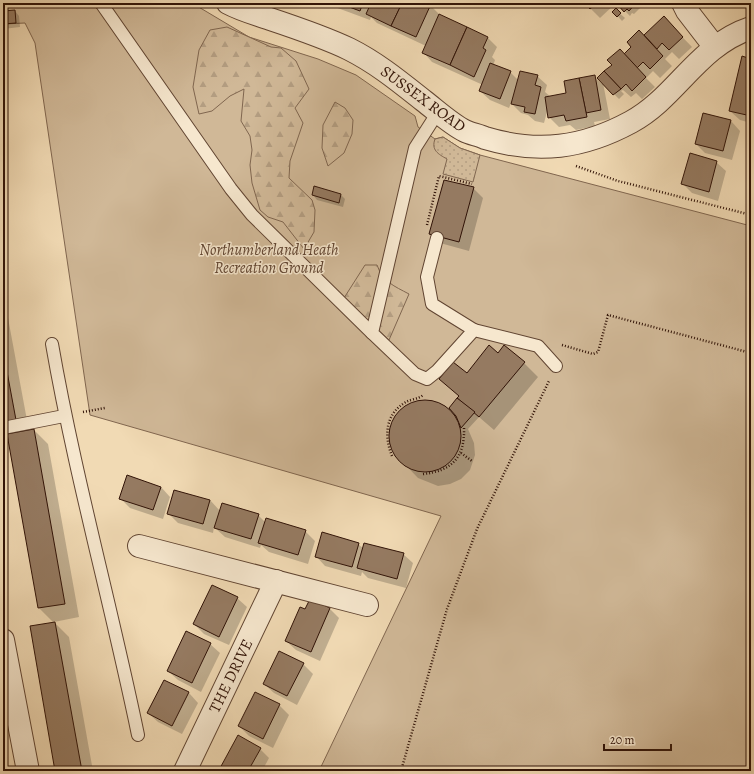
<svg xmlns="http://www.w3.org/2000/svg" width="754" height="774" viewBox="0 0 754 774" font-family="Alegreya,serif">
  <defs>
    <pattern id="forest-firs" width="22" height="20" patternUnits="userSpaceOnUse"><rect width="22" height="20" fill="#d0b897"/><path d="M5 1l3.5 6h-7zM16 11l3.5 6h-7z" fill="#b39d81"/></pattern>
    <pattern id="garden-dots" width="8" height="8" patternUnits="userSpaceOnUse"><rect width="8" height="8" fill="#d0b897"/><path d="M2 2h.1M6 6h.1" fill="none" stroke="#b39d81" stroke-width="1.8" stroke-linecap="round"/></pattern>
  </defs>
  <rect width="100%" height="100%" fill="#f1dab4"/>
  <filter id="stains"><feTurbulence type="fractalNoise" baseFrequency=".005" numOctaves="4"/><feColorMatrix values="0 0 0 0 .2 0 0 0 0 .09 0 0 0 0 .02 0 0 0 .5 -.17"/></filter>
  <radialGradient id="worn" r=".72"><stop offset=".6" stop-color="#630" stop-opacity="0"/><stop offset="1" stop-color="#630" stop-opacity=".3"/></radialGradient>
  <!-- green -->
  <polygon fill="#d0b897" stroke="#80664f" points="3,3 192,3 249,37 318,59 356,75 415,116 418,127 435,139 443,137 460,148 480,155 751,226 751,771 319,771 441,516 90,415 35,43 25,23 3,24"/>
  <!-- forest -->
  <g fill="url(#forest-firs)" stroke="#80664f">
    <polygon points="227,27 271,47 281,48 296,61 309,89 295,108 303,123 290,161 289,178 312,200 315,210 314,232 304,249 283,222 268,217 260,210 252,183 250,165 252,150 250,136 241,121 244,89 230,96 212,111 199,114 193,87 199,50 210,30"/>
    <polygon points="335,102 345,108 353,120 352,134 344,153 328,166 322,148 323,125"/>
    <path d="M365,265H377C383,282 394,286 409,294L389,340L344,298Z"/>
  </g>
  <!-- garden -->
  <path fill="url(#garden-dots)" stroke="#80664f" d="M443,137L460,148L480,155L473,182L443,174L447,159C438,154 431,150 435,139Z"/>
  <!-- shadow -->
  <g fill="#0003">
    <polygon points="324,3 428,3 440,15 488,38 497,47 492,57 495,60 493,66 510,72 518,80 537,76 547,85 545,92 551,97 567,94 594,77 602,84 624,55 664,18 692,47 679,59 672,52 665,59 672,66 660,78 653,71 646,78 655,87 642,99 636,93 631,97 623,90 621,91 624,94 619,99 603,83 610,119 594,122 595,126 576,130 570,125 559,127 549,117 548,108 544,123 535,121 528,115 521,113 511,103 509,108 490,100 480,91 483,85 432,62 423,52 426,46 377,23 371,17 370,20"/>
    <polygon points="585,3 616,3 600,18"/>
    <polygon points="622,3 645,3 634,14 632,13 630,16 619,5"/>
    <polygon points="616,10 625,18 622,21 614,12"/>
    <polygon points="15,11 19,16 20,27 3,29 3,12"/>
    <polygon points="751,60 751,123 740,120 730,111"/>
    <polygon points="704,114 731,121 740,131 732,160 705,153 696,144"/>
    <polygon points="716,162 726,171 718,201 692,193 683,184"/>
    <polygon points="315,187 341,195 345,199 343,207 317,200 313,195"/>
    <polygon points="473,188 483,198 469,251 440,243 431,234"/>
    <polygon points="3,291 29,431 34,430 48,444 79,617 54,622 69,637 93,771 56,771 54,623 39,608 9,437 6,438 3,435"/>
    <polygon points="498,354 524,363 538,377 494,430 479,417 468,429 474,443 475,455 470,470 461,479 450,484 438,486 418,478 395,454 390,443 390,430 395,418 403,408 413,403 426,401 435,402 450,409 460,397 441,379 467,374"/>
    <polygon points="161,487 170,497 163,519 130,508 120,498"/>
    <polygon points="210,500 220,511 258,515 266,523 305,531 315,541 308,564 269,552 261,545 260,548 225,537 214,527 213,533 178,523 169,514"/>
    <polygon points="358,544 364,549 403,554 413,563 406,588 368,578 362,572 361,576 325,566 316,556"/>
    <polygon points="237,598 247,607 229,645 204,634 194,624"/>
    <polygon points="310,600 330,609 339,618 320,661 296,650 286,641"/>
    <polygon points="210,644 220,653 201,692 178,680 168,671"/>
    <polygon points="303,664 313,674 297,705 274,693 264,684"/>
    <polygon points="164,681 189,693 198,703 182,734 158,722 148,713"/>
    <polygon points="279,705 289,715 273,748 249,736 239,726"/>
    <polygon points="260,749 269,758 262,771 222,771"/>
  </g>
  <!-- building -->
  <g fill="#957a61" stroke="#311307">
    <polygon points="344,3 363,3 360,11 344,5"/>
    <polygon points="371,3 402,3 391,26 366,14"/>
    <polygon points="402,3 431,4 416,37 391,26"/>
    <polygon points="584,3 597,3 590,9"/>
    <polygon points="620,3 636,3 629,11 627,9 624,12 618,5"/>
    <polygon points="616,8 621,13 617,17 612,12"/>
    <polygon points="15,10 16,23 3,24 3,11"/>
    <polygon points="439,14 467,27 450,65 422,53"/>
    <polygon points="664,16 683,37 669,50 662,43 657,49 644,35"/>
    <polygon points="467,27 488,37 483,48 486,50 474,77 450,65"/>
    <polygon points="639,30 663,56 650,69 643,62 637,68 624,54 631,47 627,42"/>
    <polygon points="620,49 646,77 632,91 626,84 621,89 604,71 612,65 607,60"/>
    <polygon points="742,56 751,59 751,116 729,111"/>
    <polygon points="490,63 511,71 500,99 479,91"/>
    <polygon points="520,71 538,75 535,85 541,87 535,114 524,112 525,107 511,104"/>
    <polygon points="604,71 621,89 613,95 597,78"/>
    <polygon points="595,75 601,110 586,113 579,78"/>
    <polygon points="579,78 587,117 566,121 564,115 548,118 545,97 566,93 564,81"/>
    <polygon points="703,113 731,120 723,151 695,144"/>
    <polygon points="690,153 717,161 709,192 681,184"/>
    <polygon points="444,180 474,187 459,242 429,234"/>
    <polygon points="314,186 341,194 339,203 312,195"/>
    <polygon points="489,345 498,353 504,345 525,362 479,417 457,398 459,396 439,379 453,362 467,373"/>
    <polygon points="3,350 16,420 3,422"/>
    <polygon points="457,398 475,412 461,428 456,416 449,408"/>
    <circle cx="425" cy="436" r="36"/>
    <polygon points="34,429 65,604 38,608 7,434"/>
    <polygon points="127,475 161,487 153,510 119,499"/>
    <polygon points="174,490 210,500 203,524 167,514"/>
    <polygon points="222,503 259,514 251,539 214,528"/>
    <polygon points="266,518 306,530 298,555 258,543"/>
    <polygon points="322,532 359,543 352,567 315,557"/>
    <polygon points="364,543 404,553 397,579 357,568"/>
    <polygon points="212,585 238,597 219,637 193,624"/>
    <polygon points="310,599 330,608 311,652 285,641 300,607 305,609"/>
    <polygon points="55,622 82,771 55,771 30,626"/>
    <polygon points="186,631 211,643 192,683 167,671"/>
    <polygon points="279,651 304,663 287,696 263,684"/>
    <polygon points="164,680 189,692 172,726 147,713"/>
    <polygon points="255,692 280,704 263,739 238,726"/>
    <polygon points="238,735 261,748 248,771 221,771 219,770"/>
  </g>
  <g fill="none" stroke-linecap="round" stroke-linejoin="round">
    <defs>
      <g id="service">
        <polyline points="101,3 231,189 252,215 372,333"/>
        <polyline points="438,112 415,148 372,333 415,374 427,379 437,371 474,330 538,346 556,366"/>
        <polyline points="437,238 427,277 432,304 474,330"/>
        <path d="M52,344C75,476 111,604 138,735"/>
        <polyline points="3,428 64,416"/>
      </g>
      <g id="minor">
        <path d="M228,3C241,10 256,14 270,19C297,28 324,37 349,49C377,63 400,82 424,101C437,111 451,124 465,131C471,134 479,135 485,138C538,154 583,148 631,122C677,97 697,46 751,28"/>
        <polyline points="683,3 687,11 714,46"/>
        <polyline points="139,546 367,605"/>
        <polyline points="185,771 276,581"/>
      </g>
      <polyline id="tertiary" points="3,640 28,771"/>
    </defs>
    <!-- service casing -->
    <use href="#service" stroke="#614532" stroke-width="14"/>
    <!-- minor casing -->
    <use href="#minor" stroke="#614532" stroke-width="24"/>
    <!-- tertiary casing -->
    <use href="#tertiary" stroke="#614532" stroke-width="24"/>
    <!-- path -->
    <g stroke="#311307" stroke-width="2.5" stroke-dasharray="1 2" stroke-linecap="butt">
      <polyline points="576,166 618,181 751,215"/>
      <polyline points="427,225 439,176 472,184"/>
      <polyline points="562,345 593,354 598,352 608,315 751,353"/>
      <polyline points="83,412 105,408"/>
      <polyline points="461,453 472,461"/>
      <path d="M392,456C384,436 385,414 406,402C411,399 419,399 423,395"/>
      <path d="M423,474C452,471 465,457 464,428"/>
      <polyline points="401,771 447,609 477,529 549,381"/>
    </g>
    <!-- service -->
    <use href="#service" stroke="#f6e7ce" stroke-width="12"/>
    <!-- minor -->
    <use href="#minor" stroke="#f6e7ce" stroke-width="22"/>
    <!-- tertiary -->
    <use href="#tertiary" stroke="#f6e7ce" stroke-width="22"/>
  </g>
  <g text-anchor="middle" dominant-baseline="central" stroke-width="3" stroke-linejoin="round" paint-order="stroke">
    <!-- street labels -->
    <g font-size="16" fill="#311307" stroke="#f6e7ce">
      <text transform="translate(423 99) rotate(36)">SUSSEX ROAD</text>
      <text transform="translate(231 676) rotate(-64)">THE DRIVE</text>
    </g>
    <!-- park labels -->
    <g font-size="16" font-style="italic" fill="#614532" stroke="#f6e7ce">
      <text x="269" y="250">Northumberland Heath<tspan x="269" dy="18">Recreation Ground</tspan></text>
    </g>
  </g>
  <!-- margin -->
  <rect width="754" height="774" fill="none" stroke="#f1dab4" stroke-width="16"/>
  <rect x="4" y="4" width="746" height="766" fill="none" stroke="#311307" stroke-width="2"/>
  <rect x="8" y="8" width="738" height="758" fill="none" stroke="#311307"/>
  <!-- scale -->
  <path d="M604 744v6h67v-6" fill="none" stroke="#311307" stroke-width="2"/>
  <text x="610" y="744" font-size="12" fill="#311307" stroke="#f6e7ce" stroke-width="3" paint-order="stroke">20 m</text>
  <rect width="100%" height="100%" filter="url(#stains)"/>
  <rect width="100%" height="100%" fill="url(#worn)"/>
</svg>
